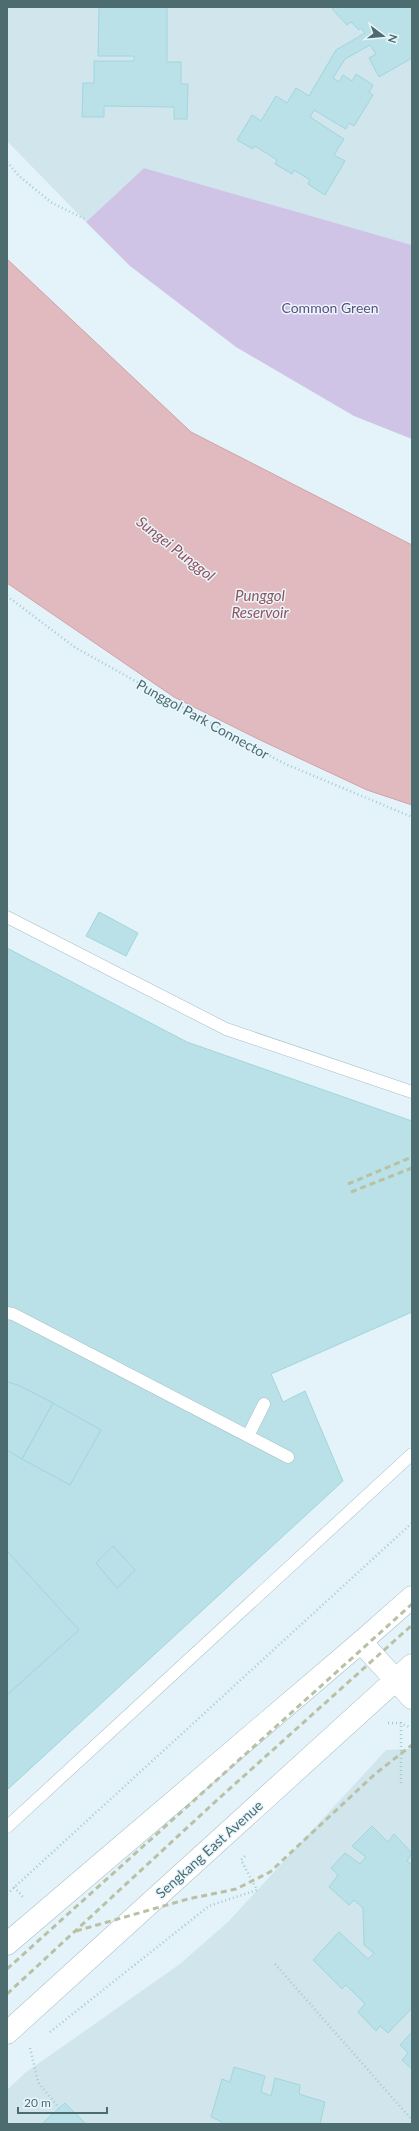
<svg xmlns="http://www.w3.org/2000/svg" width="419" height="2131" viewBox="0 0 419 2131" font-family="Lato,sans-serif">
  <rect width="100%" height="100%" fill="#e4f2f9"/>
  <!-- residential -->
  <g fill="#d1e5ed">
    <polygon points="7,7 412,7 412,245 144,168 86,222 7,141"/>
    <polygon points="410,1749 412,1750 412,2124 7,2124 7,2090 25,2073 180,1964 228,1922 386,1750"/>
  </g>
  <!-- green -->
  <polygon fill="#cfc4e5" points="144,168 412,245 412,439 354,416 236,347 130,266 86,222"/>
  <!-- water -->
  <polygon fill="#e1babf" stroke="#d1a2a7" points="7,259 191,432 412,545 412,805 367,790 258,739 174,697 7,583"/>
  <!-- building -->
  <g fill="#b9e1e7" stroke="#a0d6dd">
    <polygon points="99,7 167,7 167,62 181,62 181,84 188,84 187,119 174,119 174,107 104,106 104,117 82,117 83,83 94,83 94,61 134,61 134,56 98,56"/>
    <polygon points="334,7 412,7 412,58 379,77 369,58 376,54 370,45 345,59 333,78 339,82 343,75 352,81 356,74 373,85 369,92 373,95 354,126 349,123 346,129 314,110 310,117 344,139 334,155 345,161 325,195 308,184 310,180 294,170 292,174 275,164 277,160 255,146 253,149 237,140 252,115 261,121 276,96 287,103 296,88 309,96 336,50 365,33 361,28 359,30 351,22 347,25 332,9"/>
    <polygon points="99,912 138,933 126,956 86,936"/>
    <polygon points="7,948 187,1042 412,1121 412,1312 271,1374 283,1402 305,1391 343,1481 7,1790"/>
    <polygon points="7,1382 18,1385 53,1403 22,1459 7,1450"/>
    <polygon points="53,1403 101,1430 70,1485 22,1459"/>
    <polygon points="113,1546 135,1570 117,1588 96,1563"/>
    <polygon points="7,1551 79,1630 7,1695"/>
    <polygon points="372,1826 388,1842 394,1834 412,1853 407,1861 412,1865 412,2008 388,2033 380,2026 376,2031 358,2012 365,2004 346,1985 342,1989 313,1960 339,1932 368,1959 374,1953 364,1945 363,1908 354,1900 349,1905 329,1887 338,1875 331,1868 345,1853 360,1864 366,1857 352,1846"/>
    <polygon points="412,2032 412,2069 402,2060 408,2053 400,2045"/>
    <polygon points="234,2067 265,2076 261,2092 271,2096 275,2078 300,2085 299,2094 325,2102 320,2124 222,2124 222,2122 211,2117 222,2079 230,2082"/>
    <polygon points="65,2103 86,2124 42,2124 59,2108"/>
  </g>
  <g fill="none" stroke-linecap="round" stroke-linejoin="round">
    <defs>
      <g id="lane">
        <polyline points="7,917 226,1029 412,1092"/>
        <polyline points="7,1313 13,1314 288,1457"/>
        <polyline points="248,1436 264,1404"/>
        <polyline points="7,1827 412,1454"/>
      </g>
      <polyline id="street" points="361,1642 412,1698"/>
      <g id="secondary">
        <polyline points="7,1944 361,1642 412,1597"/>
        <polyline points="7,2033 412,1665"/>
      </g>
    </defs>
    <!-- lane casing -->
    <use href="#lane" stroke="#a6bfc4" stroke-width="13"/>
    <!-- street casing -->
    <use href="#street" stroke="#a6bfc4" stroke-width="23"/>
    <!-- secondary casing -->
    <use href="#secondary" stroke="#a3bfc5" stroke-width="23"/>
    <!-- path -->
    <g stroke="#a2cbd0" stroke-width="2.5" stroke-dasharray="1 3" stroke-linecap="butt">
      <polyline points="7,162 19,176 52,203 87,220"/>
      <polyline points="7,596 76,648 283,763 412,817"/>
      <polyline points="401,1722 401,1786"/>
      <polyline points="388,1723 400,1723 412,1728"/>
      <polyline points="14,1887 23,1897"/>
      <polyline points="7,1894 412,1523"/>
      <polyline points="275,1964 412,2120"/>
      <polyline points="50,2032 209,1906 257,1890 241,1860 247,1854"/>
      <polyline points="30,2048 38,2082 59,2108"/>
    </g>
    <!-- lane -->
    <use href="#lane" stroke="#fff" stroke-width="12"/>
    <!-- street -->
    <use href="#street" stroke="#fff" stroke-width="22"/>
    <!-- secondary -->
    <use href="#secondary" stroke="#fff" stroke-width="22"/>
    <!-- rail -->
    <g stroke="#b9c1a4" stroke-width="3" stroke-dasharray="6 4" stroke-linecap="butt">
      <polyline points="348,1184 412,1157"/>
      <polyline points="351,1192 412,1168"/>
      <polyline points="76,1931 188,1899 236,1889 270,1872 375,1774 412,1745"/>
      <polyline points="7,1969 412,1604"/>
      <polyline points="7,1994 216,1801 412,1625"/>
    </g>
  </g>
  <g text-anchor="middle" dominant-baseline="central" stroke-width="3" stroke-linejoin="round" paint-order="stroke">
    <!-- park labels -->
    <g font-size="14" fill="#624c7e" stroke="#e9f6fd">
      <text x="330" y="307">Common Green</text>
    </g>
    <!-- street labels -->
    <g font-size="14" fill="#4c6c6f" stroke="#e9f6fd">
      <text transform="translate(203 719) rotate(29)">Punggol Park Connector</text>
      <text transform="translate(209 1849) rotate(-42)">Sengkang East Avenue</text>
    </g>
    <!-- water labels -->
    <g font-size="15" font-style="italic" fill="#945259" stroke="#e9f6fd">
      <text transform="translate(176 548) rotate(38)">Sungei Punggol</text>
      <text x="260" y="595">Punggol<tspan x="260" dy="17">Reservoir</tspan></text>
    </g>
  </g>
  <!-- border -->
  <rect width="419" height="2131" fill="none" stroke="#4c6c6f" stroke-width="16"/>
  <!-- north arrow -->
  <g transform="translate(383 36) rotate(106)" stroke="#e9f6fd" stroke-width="3" paint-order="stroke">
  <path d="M0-3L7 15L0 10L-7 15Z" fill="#4c6c6f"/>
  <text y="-6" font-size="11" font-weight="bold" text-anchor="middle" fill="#4c6c6f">N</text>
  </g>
  <!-- scale -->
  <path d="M18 2107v6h89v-6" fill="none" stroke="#4c6c6f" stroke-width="2"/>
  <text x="24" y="2107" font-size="12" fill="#4c6c6f" stroke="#e9f6fd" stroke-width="3" paint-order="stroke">20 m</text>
</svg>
